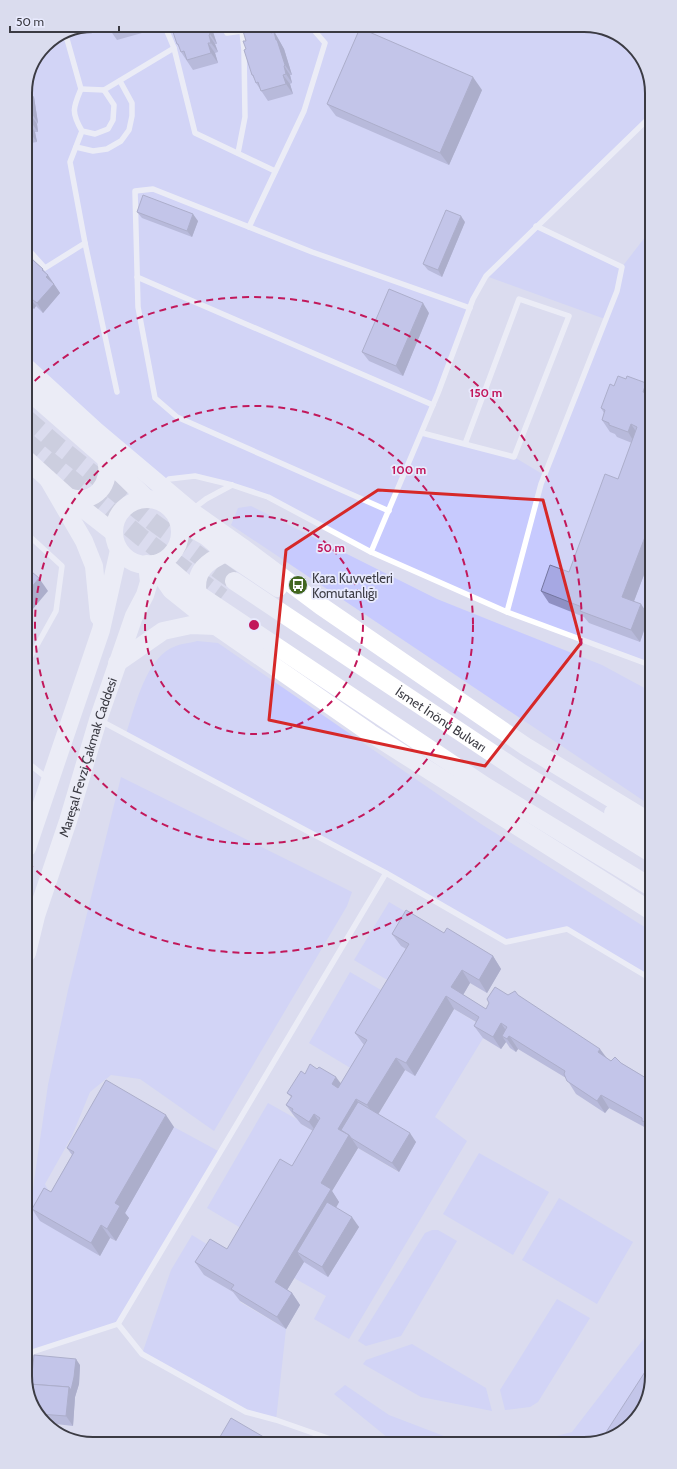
<svg xmlns="http://www.w3.org/2000/svg" width="677" height="1469" viewBox="0 0 677 1469" font-family="Cabin,sans-serif">
  <rect width="100%" height="100%" fill="#dbdcef"/>
  <!-- green -->
  <g fill="#c7cafe" fill-rule="evenodd">
    <path d="M588,25L625,39L648,71V119L536,226L622,267L649,232L650,665L507,612L371,552L268,497L195,476L169,479L161,486L26,367L25,89L45,45L67,30ZM486,276L605,319L544,475L514,457L422,433L473,299Z"/>
    <polygon points="251,506 437,599 602,665 650,691 650,805 231,525 238,508"/>
    <path d="M197,641L218,643L481,824L651,931V976L567,929L506,942L386,873L126,734C135,707 146,656 176,646C183,643 191,643 197,641Z"/>
    <polygon points="121,777 352,892 347,906 214,1131 140,1079 111,1075 90,1092 72,1136 45,1184 53,1200 99,1256 110,1238 116,1241 129,1219 123,1215 174,1127 220,1152 118,1324 29,1353 28,1238 34,1181 48,1085 68,990"/>
    <polygon points="389,902 455,941 418,956 399,987 354,960"/>
    <polygon points="350,972 393,997 362,1075 309,1043"/>
    <polygon points="454,1009 488,1030 435,1117 467,1141 349,1339 314,1319 326,1296 294,1278 339,1202 329,1196 358,1148 398,1172 376,1118 405,1070 415,1075"/>
    <polygon points="268,1103 302,1122 301,1124 318,1134 251,1234 207,1208"/>
    <polygon points="479,1153 549,1192 513,1255 443,1214"/>
    <polygon points="559,1198 633,1242 597,1304 522,1260"/>
    <polygon points="432,1230 438,1230 457,1241 401,1336 366,1346 358,1341 425,1233"/>
    <polygon points="192,1235 218,1251 204,1275 242,1297 240,1302 286,1329 276,1420 246,1412 142,1354 171,1270"/>
    <polygon points="557,1299 590,1318 538,1402 530,1407 505,1410 500,1390"/>
    <polygon points="652,1328 652,1376 606,1440 537,1441 572,1432"/>
    <polygon points="412,1344 486,1388 492,1411 421,1397 363,1364 366,1360"/>
    <polygon points="345,1385 389,1415 457,1441 393,1442 334,1394"/>
  </g>
  <g fill="none" stroke-linecap="round" stroke-linejoin="round">
    <!-- primary-tunnel -->
    <g stroke="#bbbccd" stroke-width="18" stroke-dasharray="18 9" stroke-linecap="butt">
      <polyline points="26,418 57,445 153,522 234,581"/>
      <polyline points="26,441 141,537 222,597"/>
    </g>
    <!-- lane -->
    <g stroke="#fff" stroke-width="5.5">
      <polyline points="166,29 174,48"/>
      <polyline points="225,29 227,33 242,31 244,50 245,117 238,153"/>
      <path d="M65,32L81,89C73,108 71,112 82,131L95,134L108,129L113,120L114,105L104,90L174,48L195,133L275,171"/>
      <polyline points="81,89 104,90"/>
      <polyline points="82,131 70,162 85,243"/>
      <polyline points="76,147 93,151 107,149 121,141 129,130 132,116 132,103 120,81"/>
      <polyline points="249,227 304,111 325,43 312,28"/>
      <polyline points="26,247 45,268 85,243 117,392"/>
      <polyline points="137,277 433,405"/>
      <polyline points="422,433 514,457 569,316 519,299 465,444"/>
      <polyline points="153,500 161,486 169,479 195,476 232,485 268,497 371,552 438,393 473,299 486,276 648,119"/>
      <polyline points="193,509 206,499 232,485"/>
      <polyline points="389,511 177,417 155,398 138,307 135,191 153,189 312,252 470,308"/>
      <polyline points="26,533 62,566 56,611 27,663"/>
      <polyline points="371,552 507,612 541,484 617,291 622,267 536,226"/>
      <polyline points="507,612 650,665"/>
      <polyline points="101,721 386,873 506,942 567,929 651,979"/>
      <polyline points="27,762 48,779"/>
      <polyline points="118,1324 386,873"/>
      <polyline points="29,1353 118,1324 142,1354 246,1412 276,1420 339,1442"/>
    </g>
    <!-- primary -->
    <g stroke="#fff" stroke-width="18">
      <polyline points="26,367 96,431 191,511 242,547 321,606 525,746 650,822"/>
      <polyline points="26,389 106,459 147,499"/>
      <polyline points="26,459 68,497 114,533"/>
      <polyline points="48,479 84,541 94,566 99,617"/>
      <path d="M68,497C95,506 112,484 106,459"/>
      <circle cx="147" cy="532" r="33"/>
      <polyline points="179,521 207,537 226,553 278,588"/>
      <polyline points="161,562 198,594 485,786 651,887"/>
      <polyline points="153,564 171,590 216,626 370,733 651,911"/>
      <path id="s1" d="M234,581L522,773L651,853"/>
      <path d="M198,594C193,571 208,561 226,553"/>
      <polyline points="117,663 163,631 191,625 216,626"/>
      <polyline points="613,813 650,838"/>
      <polyline points="27,848 101,630 119,550"/>
      <path id="s2" d="M27,953L36,916L68,821L98,720L134,616L145,595L149,582L147,564"/>
    </g>
  </g>
  <!-- wall -->
  <g fill="#8f90c3">
    <polygon points="141,29 142,33 117,40 110,30"/>
    <polygon points="212,29 217,44 215,44 218,52 215,53 218,63 193,70 181,52 180,48 177,44"/>
    <polygon points="275,33 284,49 292,75 290,75 292,83 290,84 293,94 268,101 256,83 255,80 252,75 246,49"/>
    <polygon points="25,89 31,89 32,95 34,97 38,123 37,124 38,132 35,132 37,142 25,144"/>
    <polygon points="482,90 449,165 336,116 327,104"/>
    <polygon points="137,212 198,221 192,237 142,218"/>
    <polygon points="465,222 442,277 428,270 423,264"/>
    <polygon points="26,254 43,269 60,293 43,313 36,306 34,309 28,303 27,304 26,304"/>
    <polygon points="429,313 403,376 369,361 362,352"/>
    <polygon points="626,379 646,383 649,388 650,559 634,601 649,616 640,642 589,623 584,617 549,603 541,591 569,572 618,479 632,443 617,437 615,434 610,432 602,420 604,413 601,408 614,386"/>
    <polygon points="444,933 493,956 501,969 487,993 470,983 463,995 486,1009 508,995 518,995 611,1061 621,1063 651,1081 651,1133 648,1129 609,1108 605,1113 576,1094 566,1078 518,1049 516,1052 510,1048 506,1042 501,1049 483,1038 474,1026 476,1022 454,1009 415,1076 405,1070 378,1114 416,1142 399,1172 358,1148 332,1191 339,1202 336,1208 359,1227 328,1277 304,1262 287,1290 292,1293 300,1305 286,1329 240,1301 233,1292 204,1275 195,1262 227,1249 292,1166 313,1131 301,1124 297,1119 295,1117 286,1105 291,1097 287,1093 305,1074 341,1083 364,1045 355,1033 406,949 401,946 392,934"/>
    <polygon points="651,1044 651,1061 646,1053"/>
    <polygon points="174,1127 125,1213 129,1218 116,1241 110,1238 100,1256 40,1221 32,1209 51,1192 72,1155 67,1148"/>
    <polygon points="80,1365 79,1384 75,1397 73,1426 47,1423 29,1398"/>
  </g>
  <!-- shaded-wall -->
  <g fill="#74769f">
    <polygon points="269,28 271,28 275,33 284,49 292,75 285,65 271,33"/>
    <polygon points="208,29 212,29 217,44 210,34"/>
    <polygon points="209,35 215,44 218,52 211,43"/>
    <polygon points="208,43 215,53 218,63 211,53"/>
    <polygon points="284,66 290,75 292,83 286,74"/>
    <polygon points="283,75 290,84 293,94 286,84"/>
    <polygon points="473,77 482,90 449,165 440,153"/>
    <polygon points="27,84 31,89 32,95 34,97 38,123 32,114 26,88"/>
    <polygon points="30,114 37,124 38,132 31,122"/>
    <polygon points="29,123 35,132 37,142 30,133"/>
    <polygon points="193,214 198,221 192,237 187,231"/>
    <polygon points="461,216 465,222 442,277 438,270"/>
    <polygon points="48,275 60,293 43,313 37,303 46,277"/>
    <polygon points="29,297 36,306 34,309 27,299"/>
    <polygon points="423,303 429,313 403,376 396,366"/>
    <polygon points="646,383 649,388 649,401 643,392"/>
    <polygon points="631,424 639,436 636,445 628,432"/>
    <polygon points="650,524 650,559 631,609 622,597"/>
    <polygon points="39,578 48,591 27,616 27,593"/>
    <polygon points="641,604 649,616 640,642 631,630"/>
    <polygon points="493,956 501,969 487,993 479,980"/>
    <polygon points="462,970 470,983 460,1000 451,987"/>
    <polygon points="446,996 454,1009 415,1076 406,1063"/>
    <polygon points="501,1023 518,1049 516,1052 507,1039 502,1036 506,1042 501,1049 493,1037"/>
    <polygon points="600,1049 609,1061 598,1052"/>
    <polygon points="396,1058 405,1070 376,1118 367,1105"/>
    <polygon points="336,1077 345,1089 341,1097 332,1084"/>
    <polygon points="601,1095 609,1108 605,1113 597,1101"/>
    <polygon points="356,1099 365,1111 350,1136 358,1148 332,1191 339,1202 306,1258 297,1252 304,1262 284,1295 275,1282 321,1183 338,1129"/>
    <polygon points="314,1114 323,1127 318,1134 309,1122"/>
    <polygon points="166,1115 174,1127 125,1213 129,1218 116,1241 107,1229 115,1203"/>
    <polygon points="410,1133 416,1142 399,1172 392,1163"/>
    <polygon points="352,1217 359,1227 328,1277 322,1267"/>
    <polygon points="101,1225 110,1238 100,1256 91,1243"/>
    <polygon points="292,1293 300,1305 286,1329 277,1317"/>
    <polygon points="76,1359 80,1365 79,1384 75,1397 73,1426 66,1416 69,1387"/>
  </g>
  <!-- building -->
  <g fill="#a6a8e3" stroke="#74769f">
    <polygon points="252,28 269,28 271,33 274,32 276,40 277,40 285,65 284,66 286,74 283,75 286,84 261,91 258,82 256,83 253,75 252,75 244,50 246,49 243,41 246,41 243,31"/>
    <polygon points="360,28 473,77 440,153 327,104"/>
    <polygon points="172,29 208,29 210,34 209,35 211,43 208,43 211,53 187,60 184,51 181,52 178,44 177,44"/>
    <polygon points="26,88 27,88 32,114 30,114 31,122 29,123 30,133 25,134"/>
    <polygon points="143,195 193,214 187,231 137,212"/>
    <polygon points="446,210 461,216 438,270 423,264"/>
    <polygon points="26,254 43,269 42,270 48,275 46,277 54,284 37,303 29,297 27,299 26,298"/>
    <polygon points="389,289 423,303 396,366 362,352"/>
    <polygon points="618,376 626,379 627,376 646,383 643,392 649,394 650,524 622,597 641,604 631,630 580,611 582,607 541,591 550,565 569,572 605,474 618,479 637,427 631,424 628,432 609,425 609,423 602,420 605,410 601,408 610,384 614,386"/>
    <polygon points="26,567 39,578 27,593"/>
    <polygon points="406,910 444,933 447,928 493,956 479,980 462,970 451,987 486,1009 489,1003 487,999 495,987 508,995 515,991 518,995 600,1049 598,1052 611,1061 615,1057 621,1063 651,1081 651,1121 646,1122 642,1121 642,1118 601,1095 597,1101 567,1081 564,1074 565,1071 509,1036 507,1039 502,1036 507,1027 501,1023 493,1037 474,1026 479,1017 446,996 406,1063 396,1058 367,1105 356,1099 338,1129 349,1135 321,1183 331,1189 275,1282 292,1293 277,1317 231,1289 234,1285 195,1262 210,1239 227,1249 280,1159 292,1166 320,1118 314,1114 309,1122 292,1111 293,1109 286,1105 292,1096 287,1093 301,1071 305,1074 310,1064 317,1069 319,1067 336,1077 332,1084 338,1088 367,1040 355,1033 409,944 392,934"/>
    <polygon points="651,1044 651,1056 646,1053"/>
    <polygon points="106,1080 166,1115 115,1203 120,1206 107,1229 101,1225 91,1243 32,1209 44,1188 51,1192 74,1152 67,1148"/>
    <polygon points="358,1102 410,1133 392,1163 351,1138 349,1135 341,1130"/>
    <polygon points="327,1202 352,1217 322,1267 297,1252"/>
    <polygon points="34,1355 76,1359 74,1377 71,1390 69,1387 29,1384 29,1374 32,1374"/>
    <polygon points="652,1361 652,1376 640,1414 606,1440 601,1440"/>
    <polygon points="29,1384 69,1387 66,1416 40,1414 29,1398"/>
    <polygon points="231,1418 274,1443 218,1443 217,1442"/>
  </g>
  <!-- marked area -->
  <path d="M0 0H677V1469H0ZM378,490L543,500L581,643L485,766L269,720L286,550Z" fill="#dbdcef" fill-opacity=".55" fill-rule="evenodd"/>
  <path fill="none" stroke="#d62828" stroke-width="3" stroke-linejoin="round" d="M378,490L543,500L581,643L485,766L269,720L286,550Z"/>
  <!-- distance rings -->
  <g fill="none" stroke="#c2185b" stroke-width="2" stroke-dasharray="7 5">
    <circle cx="254" cy="625" r="109"/>
    <circle cx="254" cy="625" r="219"/>
    <path d="M26 389A328 328 0 1 1 28 863"/>
  </g>
  <!-- icons -->
  <defs>
    <symbol id="bus-disc" viewBox="-11 -11 22 22"><circle r="9.5" fill="#426720" stroke="#e8eafd"/><path d="M-5-6H5V4H4V6H2V4H-2V6H-4V4H-5ZM-3.5-4V0h7V-4ZM-3.5 1.2v1.5H-2V1.2ZM2 1.2v1.5H3.5V1.2Z" fill="#fff"/></symbol>
  </defs>
  <g fill-rule="evenodd">
    <use href="#bus-disc" x="287" y="574" width="22" height="22"/>
  </g>
  <g text-anchor="middle" dominant-baseline="central" stroke-width="3.5" stroke-linejoin="round" paint-order="stroke">
    <!-- poi labels -->
    <g font-size="13" fill="#3b3b43" stroke="#e8eafd" text-anchor="start">
      <text x="312" y="578">Kara Kuvvetleri<tspan x="312" dy="15">Komutanlığı</tspan></text>
    </g>
    <!-- street labels -->
    <g font-size="13" fill="#3b3b43" stroke="#e8eafd">
      <text stroke="none"><textPath href="#s1" startOffset="249">İsmet İnönü Bulvarı</textPath></text>
      <text stroke="none"><textPath href="#s2" startOffset="205">Mareşal Fevzi Çakmak Caddesi</textPath></text>
    </g>
  </g>
  <!-- crop -->
  <path d="M0 0H677V1469H0ZM93 32H584A61 61 0 0 1 645 93V1376A61 61 0 0 1 584 1437H93A61 61 0 0 1 32 1376V93A61 61 0 0 1 93 32Z" fill="#dadcee" fill-rule="evenodd"/>
  <path fill="none" stroke="#3b3b43" stroke-width="2" d="M93 32H584A61 61 0 0 1 645 93V1376A61 61 0 0 1 584 1437H93A61 61 0 0 1 32 1376V93A61 61 0 0 1 93 32Z"/>
  <circle cx="254" cy="625" r="6" fill="#c2185b" stroke="#e8eafd" stroke-width="2"/>
  <g font-size="12" text-anchor="middle" font-weight="bold" fill="#c2185b" stroke="#e8eafd" stroke-width="3.5" stroke-linejoin="round" paint-order="stroke">
    <text x="486" y="397">150 m</text>
    <text x="409" y="474">100 m</text>
    <text x="331" y="552">50 m</text>
  </g>
  <!-- scale -->
  <path d="M10 26v6h109v-6" fill="none" stroke="#3b3b43" stroke-width="2"/>
  <text x="16" y="26" font-size="12" fill="#3b3b43" stroke="#e8eafd" stroke-width="3" paint-order="stroke">50 m</text>
</svg>
